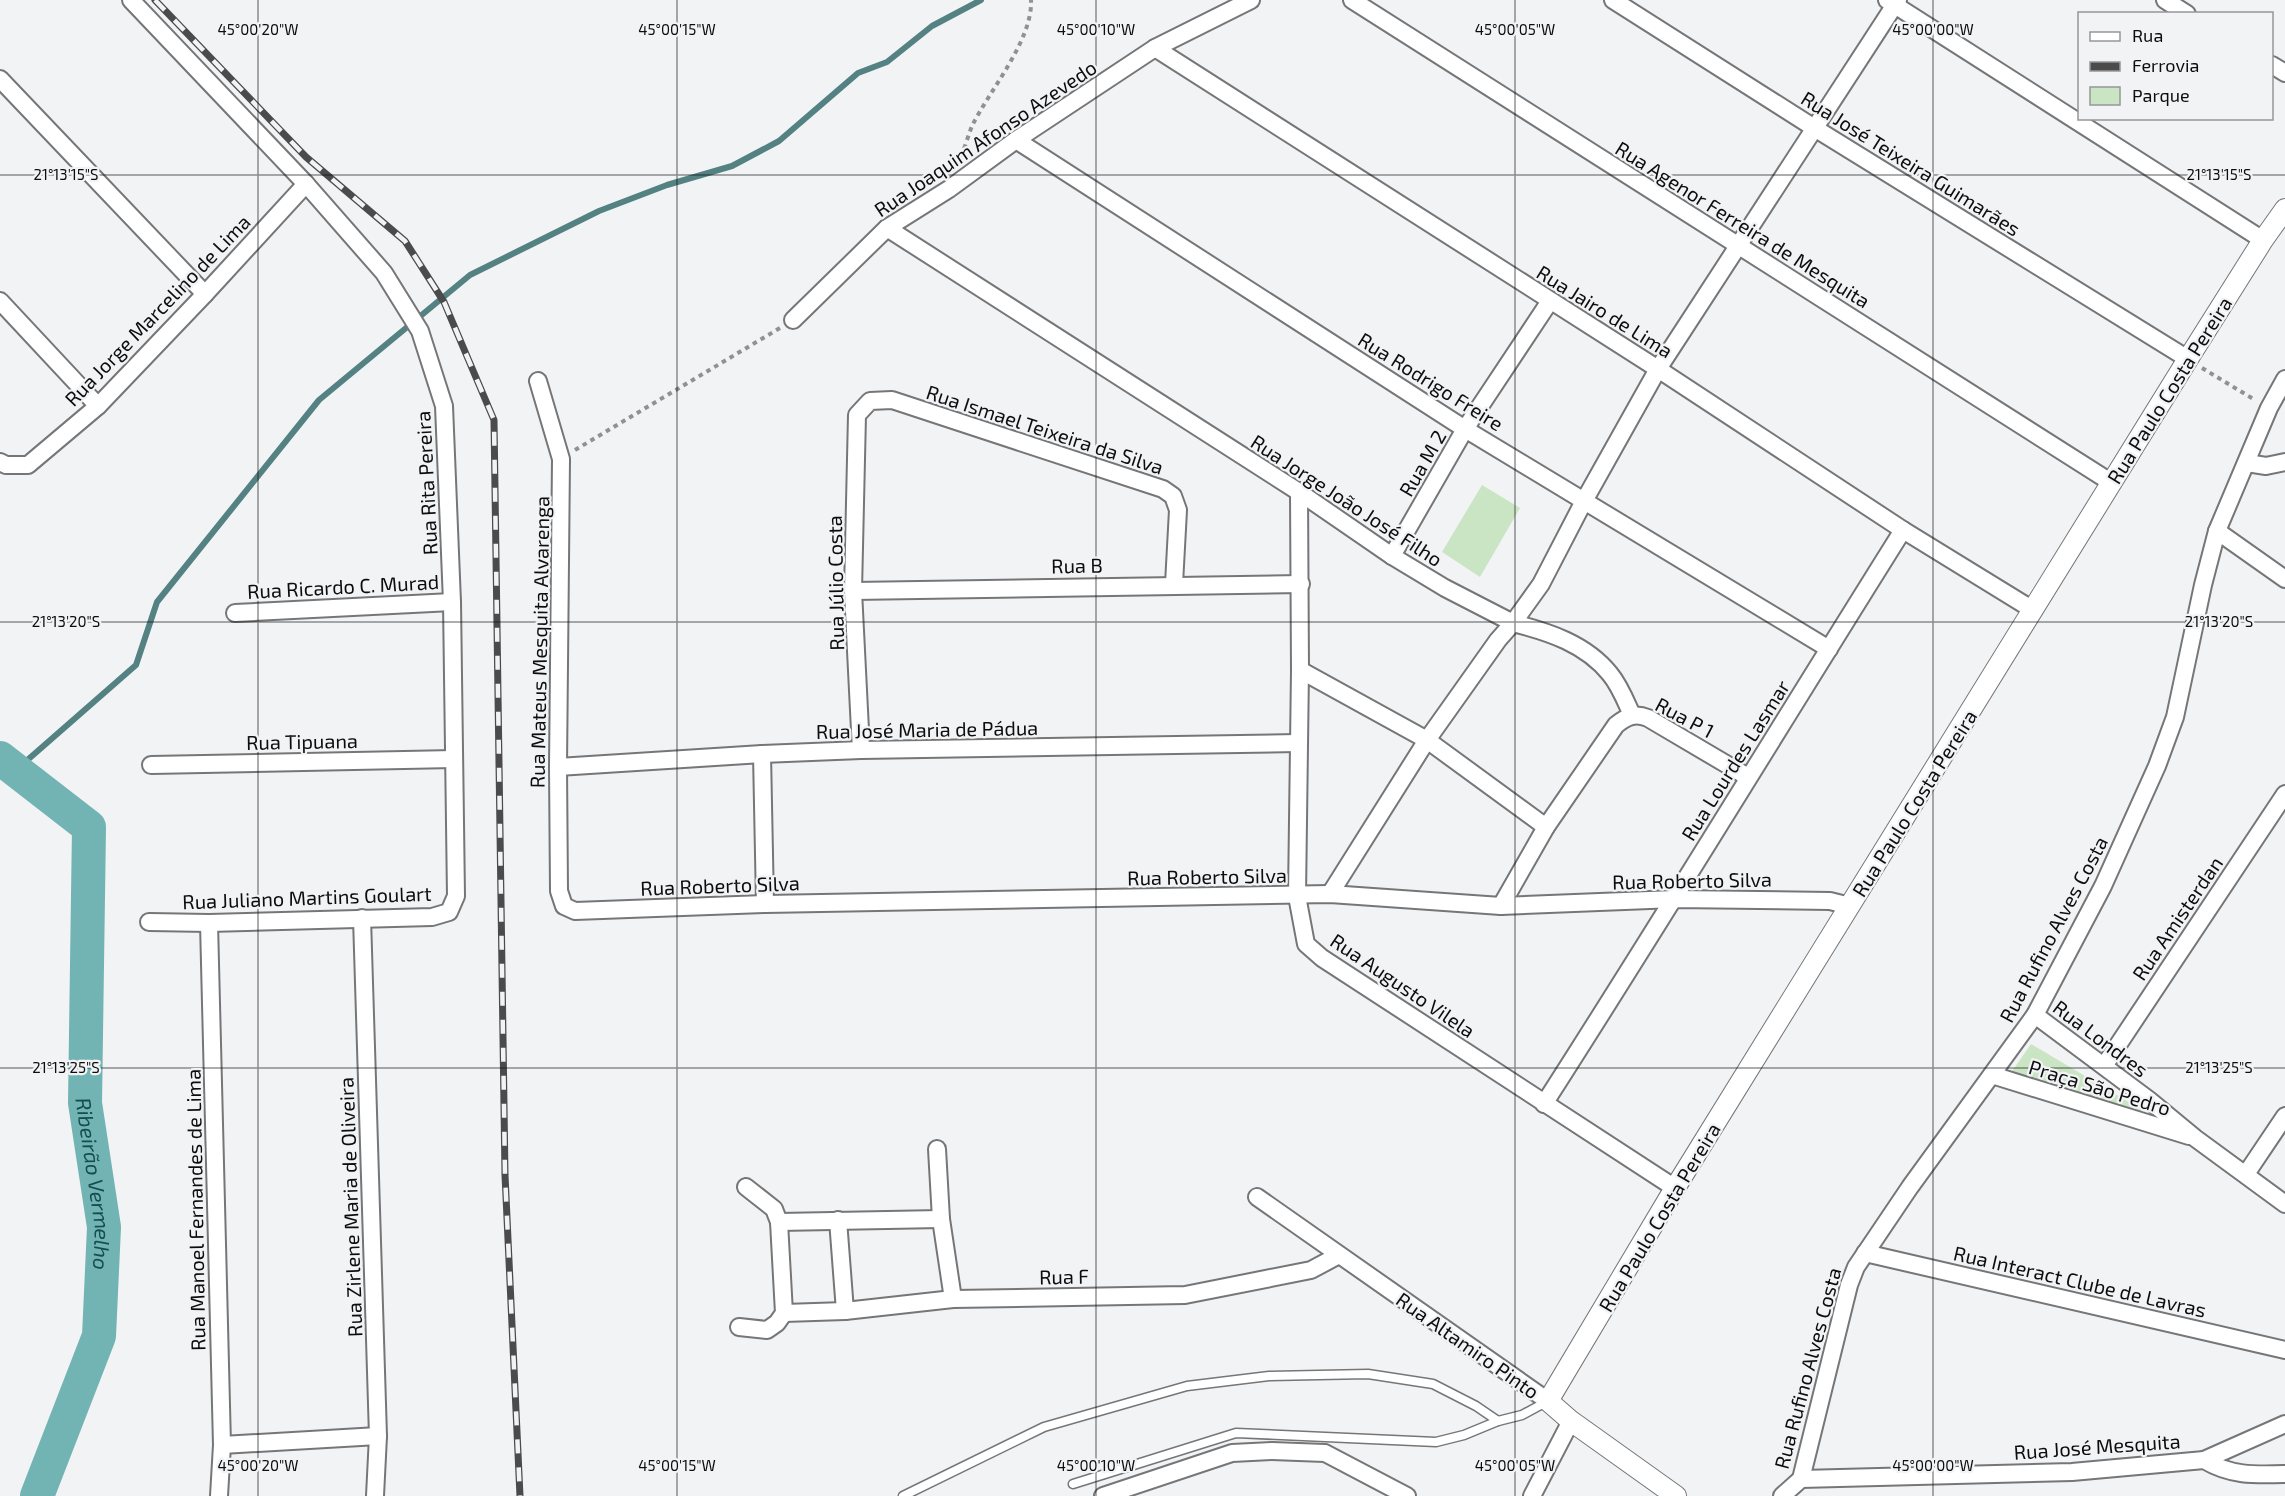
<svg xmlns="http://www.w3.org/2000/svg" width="2285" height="1496" viewBox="0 0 2285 1496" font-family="'Exo 2',sans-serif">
  <rect width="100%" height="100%" fill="#f2f3f5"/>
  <!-- green -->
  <g fill="#cae5c3">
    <polygon points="1482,485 1520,508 1480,577 1442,552"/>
    <polygon points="2031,1044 2159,1120 2008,1077"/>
  </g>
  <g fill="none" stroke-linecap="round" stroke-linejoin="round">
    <!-- stream -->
    <polyline stroke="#548182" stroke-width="6" points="16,770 136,665 157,602 319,400 470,275 599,211 667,185 732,166 779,141 858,73 887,62 932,26 981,0"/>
    <!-- river -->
    <path stroke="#72b3b3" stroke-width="34" id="s1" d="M0,758L89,827L85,1103L104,1227L99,1336L37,1496"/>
    <defs>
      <g id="service">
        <polyline points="1073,1484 1236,1433 1436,1442 1464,1435 1498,1421"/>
        <polyline points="903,1496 1044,1427 1187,1386 1269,1376 1368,1374 1433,1384 1476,1406 1498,1421 1522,1415 1548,1401"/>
      </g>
      <g id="minor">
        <polyline points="131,0 306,184 384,273 420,331 444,406 452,602 456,896 449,912 432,917 209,923 149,922"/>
        <polyline points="1352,0 2112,483"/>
        <polyline points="1613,0 1816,129 2188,359"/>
        <polyline points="1887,0 2263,240"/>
        <polyline points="2165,0 2187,14"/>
        <polyline points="1155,48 1658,369 1903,530 2033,610"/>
        <polyline points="2272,65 2285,73"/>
        <polyline points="0,79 205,294"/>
        <polyline points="1016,140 1465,429 1829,649"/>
        <polyline points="887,228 1299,492 1392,556 1445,588 1513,623 1498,640 1427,740 1330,894"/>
        <polyline points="0,301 98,406"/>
        <polyline points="793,320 887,228 949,189 1016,140 1155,48 1251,0"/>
        <polyline points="538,381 561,459 558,767 559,891 564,906 575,911 765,904 1330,894 1501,906 1675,899 1830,901 1850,906"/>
        <polyline points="0,462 6,465 28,465 98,406 205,294 306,184"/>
        <polyline points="2247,463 2266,466 2285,462"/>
        <polyline points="1299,492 1300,670 1297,896 1306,944 1322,958 1675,1188"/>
        <polyline points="2217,531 2285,579"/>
        <polyline points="1392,556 1465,429 1550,301"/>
        <polyline points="853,591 1301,584"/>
        <polyline points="235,613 452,602"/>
        <polyline points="1300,670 1427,740 1546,827"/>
        <path d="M1632,715C1626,702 1620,686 1610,674C1586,644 1549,632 1513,623L1541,584L1584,501L1658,369L1898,0"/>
        <polyline points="861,750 853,591 857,415 870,401 892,400 1163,489 1173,496 1178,510 1174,584"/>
        <polyline points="762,754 765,904"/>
        <polyline points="151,765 454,759"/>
        <polyline points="558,767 762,754 861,750 1298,743"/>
        <path d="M1501,906L1546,827L1616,725C1627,716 1635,713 1648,718L1748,777"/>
        <polyline points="362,918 378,1436 375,1496"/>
        <polyline points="209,923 222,1445 219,1496"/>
        <polyline points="2035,1015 2149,1100 2195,1138 2285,1204"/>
        <polyline points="2104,1066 2285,794"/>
        <polyline points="1992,1075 2189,1136"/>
        <path d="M1544,1104C1666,914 1783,721 1903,530"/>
        <polyline points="937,1149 941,1219 953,1299"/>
        <polyline points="2246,1174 2285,1116"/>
        <polyline points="1257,1197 1548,1401"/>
        <polyline points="838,1220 845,1311"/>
        <polyline points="779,1222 941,1219"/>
        <polyline points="1865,1253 2285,1350"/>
        <polyline points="784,1313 845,1311 953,1299 1185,1295 1311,1270 1339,1255"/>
        <polyline points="739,1327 767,1330 777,1323 784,1313 779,1222 774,1209 746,1187"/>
        <polyline points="222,1445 378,1436"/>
        <polyline points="2204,1460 2285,1424"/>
        <path d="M1801,1479L2072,1472L2204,1460C2231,1476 2254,1475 2285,1474"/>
        <polyline points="1103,1496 1232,1453 1272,1451 1325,1453 1407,1496"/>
        <polyline points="1532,1496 1571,1421"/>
        <polyline points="1782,1496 1801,1479 1849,1285 1856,1267 1910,1187 2035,1015 2103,886 2157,766 2175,717 2203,585 2217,531 2269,408 2285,379"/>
      </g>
      <polyline id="tertiary" points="1676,1496 1571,1421 1548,1401 1675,1188 2188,359 2263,240 2285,209"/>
    </defs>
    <!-- service casing -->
    <use href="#service" stroke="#757678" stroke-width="11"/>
    <!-- minor casing -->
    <use href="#minor" stroke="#757678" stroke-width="20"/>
    <!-- tertiary casing -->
    <use href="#tertiary" stroke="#757678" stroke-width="22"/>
    <!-- path -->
    <g stroke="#909192" stroke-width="4" stroke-dasharray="4.5 4.5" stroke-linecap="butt">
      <path d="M961,157C965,147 968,136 972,126C989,91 1033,40 1031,0"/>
      <polyline points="2202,368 2255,400"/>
      <polyline points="575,450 780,328"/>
    </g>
    <!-- service -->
    <use href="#service" stroke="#fff" stroke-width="8"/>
    <!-- minor -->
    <use href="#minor" stroke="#fff" stroke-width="16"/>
    <!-- tertiary -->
    <use href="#tertiary" stroke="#fff" stroke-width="20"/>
    <defs>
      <polyline id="rail" points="155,0 306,157 405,241 444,302 494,420 505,1175 520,1496"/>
    </defs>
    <!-- rail casing -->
    <use href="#rail" stroke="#4b4b4c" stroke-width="7"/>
    <!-- rail -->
    <use href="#rail" stroke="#f2f3f5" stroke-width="4.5" stroke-dasharray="14" stroke-linecap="butt"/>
  </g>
  <!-- ticks -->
  <path fill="none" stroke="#0d0d0e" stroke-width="1.5" stroke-opacity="0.45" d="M258,0V1496M677,0V1496M1096,0V1496M1515,0V1496M1933,0V1496M0,175H2285M0,622H2285M0,1068H2285"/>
  <g text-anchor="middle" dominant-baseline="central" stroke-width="4.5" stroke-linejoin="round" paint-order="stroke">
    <!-- street labels -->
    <g font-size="20" fill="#0d0d0e" stroke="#f2f3f5">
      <text transform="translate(985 138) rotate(-34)">Rua Joaquim Afonso Azevedo</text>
      <text transform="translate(1911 163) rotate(32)">Rua José Teixeira Guimarães</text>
      <text transform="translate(1743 224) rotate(32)">Rua Agenor Ferreira de Mesquita</text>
      <text transform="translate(157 310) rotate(-46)">Rua Jorge Marcelino de Lima</text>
      <text transform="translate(1605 311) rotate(32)">Rua Jairo de Lima</text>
      <text transform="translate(1431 381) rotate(32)">Rua Rodrigo Freire</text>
      <text transform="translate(2169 390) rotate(-58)">Rua Paulo Costa Pereira</text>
      <text transform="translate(1045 429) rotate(18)">Rua Ismael Teixeira da Silva</text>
      <text transform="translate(1422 463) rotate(-60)">Rua M 2</text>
      <text transform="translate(426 483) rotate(-93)">Rua Rita Pereira</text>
      <text transform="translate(1347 500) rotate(33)">Rua Jorge João José Filho</text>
      <text transform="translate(1077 565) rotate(-1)">Rua B</text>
      <text transform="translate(835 583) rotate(-91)">Rua Júlio Costa</text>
      <text transform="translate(343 586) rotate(-3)">Rua Ricardo C. Murad</text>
      <text transform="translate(539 642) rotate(-89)">Rua Mateus Mesquita Alvarenga</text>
      <text transform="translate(1685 717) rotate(28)">Rua P 1</text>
      <text transform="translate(927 729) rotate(-1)">Rua José Maria de Pádua</text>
      <text transform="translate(302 741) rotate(-1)">Rua Tipuana</text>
      <text transform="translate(1735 760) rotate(-58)">Rua Lourdes Lasmar</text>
      <text transform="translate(1914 803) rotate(-58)">Rua Paulo Costa Pereira</text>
      <text transform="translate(1207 876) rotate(-1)">Rua Roberto Silva</text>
      <text transform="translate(1692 880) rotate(-1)">Rua Roberto Silva</text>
      <text transform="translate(720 885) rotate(-2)">Rua Roberto Silva</text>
      <text transform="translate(307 897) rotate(-2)">Rua Juliano Martins Goulart</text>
      <text transform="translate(2177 918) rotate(-56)">Rua Amisterdan</text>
      <text transform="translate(2053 929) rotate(-62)">Rua Rufino Alves Costa</text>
      <text transform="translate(1403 985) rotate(34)">Rua Augusto Vilela</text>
      <text transform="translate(2101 1038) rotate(37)">Rua Londres</text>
      <text transform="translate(2100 1087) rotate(17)">Praça São Pedro</text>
      <text transform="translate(350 1207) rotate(-92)">Rua Zirlene Maria de Oliveira</text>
      <text transform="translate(195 1210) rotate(-91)">Rua Manoel Fernandes de Lima</text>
      <text transform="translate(1659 1217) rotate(-59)">Rua Paulo Costa Pereira</text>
      <text transform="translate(1064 1276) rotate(-1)">Rua F</text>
      <text transform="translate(2080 1281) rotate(13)">Rua Interact Clube de Lavras</text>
      <text transform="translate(1468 1345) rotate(35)">Rua Altamiro Pinto</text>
      <text transform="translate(1807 1368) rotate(-75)">Rua Rufino Alves Costa</text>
      <text transform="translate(2097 1446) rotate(-4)">Rua José Mesquita</text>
    </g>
    <!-- water labels -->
    <g font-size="21" font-style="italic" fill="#144e4f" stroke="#f2f3f5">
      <text stroke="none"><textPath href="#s1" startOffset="470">Ribeirão Vermelho</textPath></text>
    </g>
  </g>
  <g font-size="15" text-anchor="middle" fill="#0d0d0e" stroke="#f2f3f5" stroke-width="4.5" stroke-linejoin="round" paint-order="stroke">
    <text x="258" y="35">45°00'20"W</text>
    <text x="677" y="35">45°00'15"W</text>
    <text x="1096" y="35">45°00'10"W</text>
    <text x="1515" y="35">45°00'05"W</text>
    <text x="1933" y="35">45°00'00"W</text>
    <text x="66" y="180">21°13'15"S</text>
    <text x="2219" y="180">21°13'15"S</text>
    <text x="66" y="627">21°13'20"S</text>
    <text x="2219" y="627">21°13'20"S</text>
    <text x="66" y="1073">21°13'25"S</text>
    <text x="2219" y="1073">21°13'25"S</text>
    <text x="258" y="1471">45°00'20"W</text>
    <text x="677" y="1471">45°00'15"W</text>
    <text x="1096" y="1471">45°00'10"W</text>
    <text x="1515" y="1471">45°00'05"W</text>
    <text x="1933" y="1471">45°00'00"W</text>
  </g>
  <!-- legend -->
  <rect x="2078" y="12" width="195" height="108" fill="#f2f3f5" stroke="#969799" stroke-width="1.5"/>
  <rect x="2090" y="32" width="30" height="9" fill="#ffffff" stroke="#969799" stroke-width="1.5"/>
  <text x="2132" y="42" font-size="18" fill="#0d0d0e">Rua</text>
  <rect x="2090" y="62" width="30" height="9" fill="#4b4b4c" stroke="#969799" stroke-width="1.5"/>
  <text x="2132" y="72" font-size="18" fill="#0d0d0e">Ferrovia</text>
  <rect x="2090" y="87" width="30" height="18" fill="#cae5c3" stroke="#969799" stroke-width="1.5"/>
  <text x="2132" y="102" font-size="18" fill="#0d0d0e">Parque</text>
</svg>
